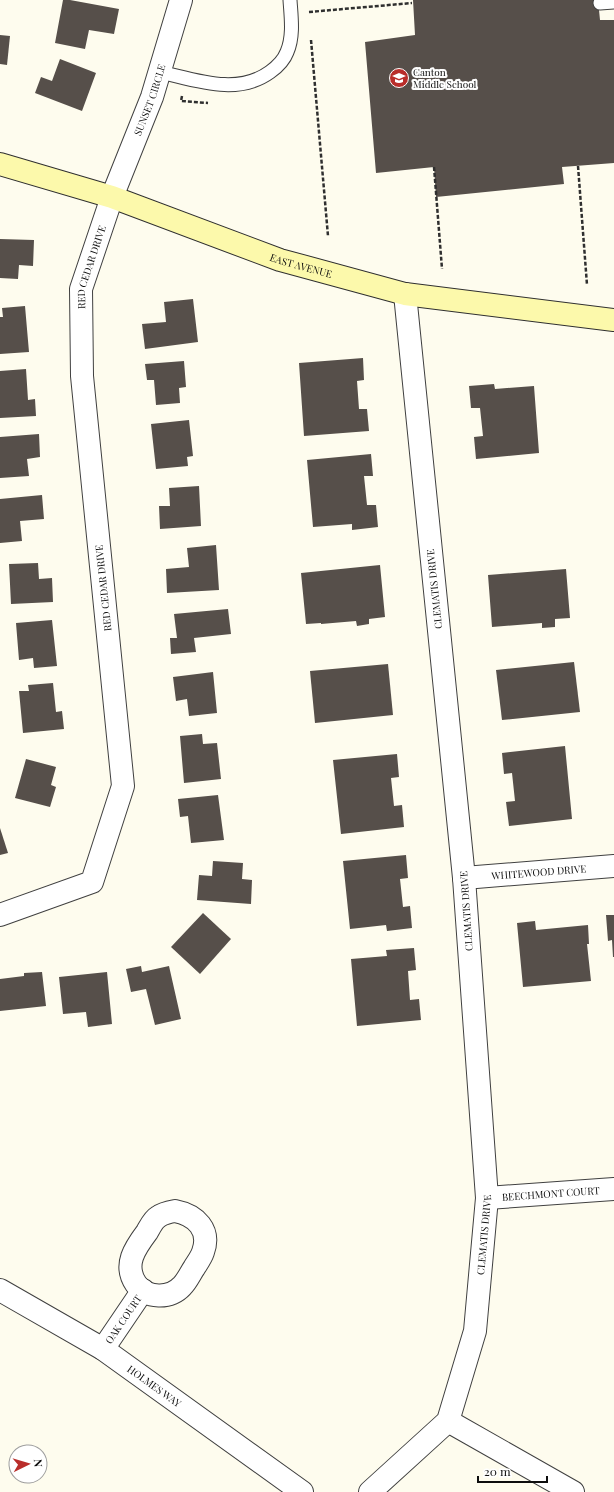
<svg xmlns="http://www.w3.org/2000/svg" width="614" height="1492" viewBox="0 0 614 1492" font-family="'Playfair Display',serif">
  <rect width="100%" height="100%" fill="#fefcee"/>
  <!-- building -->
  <g fill="#564f4a">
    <polygon points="63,0 70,0 119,9 114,34 89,30 85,49 55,43"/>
    <polygon points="413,0 598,0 600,20 614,20 614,163 562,167 564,184 436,197 434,167 376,173 365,42 415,35"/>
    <polygon points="0,35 10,36 7,65 0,64"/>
    <polygon points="60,59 96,73 82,111 35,93 41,77 52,81"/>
    <polygon points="0,239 34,240 33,266 19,265 18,279 0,278"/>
    <polygon points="193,299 198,342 145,349 142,324 166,322 164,302"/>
    <polygon points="25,306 29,352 0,354 0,317 3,317 2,308"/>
    <polygon points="363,358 364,380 357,381 359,409 367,409 369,431 304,436 299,363"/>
    <polygon points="184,361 186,387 179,388 180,403 156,405 154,380 147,380 145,364"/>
    <polygon points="26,369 28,400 35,399 36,416 0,418 0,371"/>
    <polygon points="494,384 495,389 534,386 539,453 476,459 474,437 483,436 480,408 471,408 469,386"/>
    <polygon points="189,420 193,456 187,457 188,466 156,469 151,424"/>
    <polygon points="39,434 40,457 27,459 29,476 0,478 0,437"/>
    <polygon points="371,454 373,476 364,476 367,505 376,505 378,527 352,530 352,524 313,527 307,460"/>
    <polygon points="199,486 201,526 160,529 159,506 170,506 169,488"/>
    <polygon points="42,495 44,519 20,521 22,541 0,543 0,499"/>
    <polygon points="216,545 219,590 167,593 166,569 189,567 187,548"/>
    <polygon points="38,563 39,579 52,578 53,602 11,604 9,564"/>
    <polygon points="380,565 385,617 369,619 369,624 357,626 356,621 321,624 321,623 306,624 301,573"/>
    <polygon points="566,569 570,618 555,619 555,627 542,628 542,623 492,627 488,575"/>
    <polygon points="228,609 231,634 194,638 196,652 171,654 170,638 177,638 174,614"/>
    <polygon points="52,620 57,666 34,668 33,658 19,660 16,623"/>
    <polygon points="574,662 580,712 502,720 496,670"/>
    <polygon points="388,664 393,715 315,723 310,671"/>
    <polygon points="213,672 217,713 189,716 187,699 176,701 173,677"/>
    <polygon points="53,683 56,712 62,711 64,729 23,733 19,691 29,691 28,685"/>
    <polygon points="202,734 203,744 217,743 221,779 184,783 180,736"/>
    <polygon points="565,746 572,819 509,826 506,802 515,801 512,773 504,774 502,753"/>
    <polygon points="397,754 399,777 391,778 394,806 402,805 404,827 341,834 333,760"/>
    <polygon points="26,759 56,767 51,785 56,787 50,807 15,798"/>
    <polygon points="218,795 224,840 191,843 188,816 180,817 178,799"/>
    <polygon points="0,828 8,853 0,855"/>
    <polygon points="406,855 408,878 400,879 403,907 410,906 412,928 387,931 386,925 350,929 343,861"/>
    <polygon points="213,861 243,863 242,879 252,880 251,904 197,900 199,875 212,876"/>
    <polygon points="203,913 231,939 200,974 171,947"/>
    <polygon points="606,915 614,915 614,957 613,957 612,940 608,941"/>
    <polygon points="535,921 536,930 588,925 589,944 587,944 591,981 523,987 517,923"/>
    <polygon points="414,948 416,970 408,971 410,1000 419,999 421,1020 357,1026 351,959 387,956 386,950"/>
    <polygon points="141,966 142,972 169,966 181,1019 155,1025 146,989 131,992 126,969"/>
    <polygon points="42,972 46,1006 0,1011 0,979 24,976 24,973"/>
    <polygon points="107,972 112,1024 88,1027 86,1012 63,1014 59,977"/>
  </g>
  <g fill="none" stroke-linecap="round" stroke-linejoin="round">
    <defs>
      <g id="lane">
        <polyline points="600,3 614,2"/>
        <path d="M160,72C196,80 237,96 270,72C277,67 284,60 287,52C294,36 291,16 290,0"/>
      </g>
      <g id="street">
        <path id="s1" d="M464,878L614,866"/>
        <path id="s2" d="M0,915L92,882L123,786L82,376L81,289L112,197L152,97L181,0"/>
        <path id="s3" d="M487,1198L614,1189"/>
        <path d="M175,1211C196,1215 211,1230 203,1252C201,1258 197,1263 194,1268C190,1274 187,1281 182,1286C170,1299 147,1299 136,1284C123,1265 135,1248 147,1232C150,1227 153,1220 158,1217C163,1213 169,1212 175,1211Z"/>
        <path id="s4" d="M0,1290L103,1349L302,1492"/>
        <path id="s5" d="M103,1349L143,1290"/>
        <polyline points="448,1421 573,1492"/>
        <path id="s6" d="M370,1492L448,1421L475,1331L487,1198L464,878L405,294"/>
      </g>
      <g id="secondary">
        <path id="s7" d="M0,164L112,197L280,260L405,294L614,320"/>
      </g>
    </defs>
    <!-- lane casing -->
    <use href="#lane" stroke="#404040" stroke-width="15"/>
    <!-- street casing -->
    <use href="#street" stroke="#404040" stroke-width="24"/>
    <!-- secondary casing -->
    <use href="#secondary" stroke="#2f2f2f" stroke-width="24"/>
    <!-- path -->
    <g stroke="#2f2f2f" stroke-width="2.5" stroke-dasharray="4 2" stroke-linecap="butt">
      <polyline points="309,12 412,3"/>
      <polyline points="311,40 328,236"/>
      <polyline points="182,96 181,101 208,103"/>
      <polyline points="578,166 587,285"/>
      <polyline points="434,167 442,269"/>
    </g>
    <!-- lane -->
    <use href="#lane" stroke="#fff" stroke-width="13"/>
    <!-- street -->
    <use href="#street" stroke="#fff" stroke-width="22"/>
    <!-- secondary -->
    <use href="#secondary" stroke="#fcf9ab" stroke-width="22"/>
  </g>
  <!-- icons -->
  <defs>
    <symbol id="school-disc" viewBox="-11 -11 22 22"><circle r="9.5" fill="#b92d2a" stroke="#fff"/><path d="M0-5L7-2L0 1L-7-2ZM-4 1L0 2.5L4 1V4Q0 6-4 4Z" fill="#fff"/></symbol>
  </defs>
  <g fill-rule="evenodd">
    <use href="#school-disc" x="388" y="67" width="22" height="22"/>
  </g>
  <g text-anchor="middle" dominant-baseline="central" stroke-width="4" stroke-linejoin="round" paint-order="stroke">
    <!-- poi labels -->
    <g font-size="10" fill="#0d0d0d" stroke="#fff" text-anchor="start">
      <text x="413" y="72">Canton<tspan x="413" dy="12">Middle School</tspan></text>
    </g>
    <!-- street labels -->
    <g font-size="10" fill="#0d0d0d" stroke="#fff">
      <text stroke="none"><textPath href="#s2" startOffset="899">SUNSET CIRCLE</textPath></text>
      <text stroke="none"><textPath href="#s7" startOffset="318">EAST AVENUE</textPath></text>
      <text stroke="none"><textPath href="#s2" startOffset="721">RED CEDAR DRIVE</textPath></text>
      <text transform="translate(103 588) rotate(-96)">RED CEDAR DRIVE</text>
      <text transform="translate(434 589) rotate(-96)">CLEMATIS DRIVE</text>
      <text stroke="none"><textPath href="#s1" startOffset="75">WHITEWOOD DRIVE</textPath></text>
      <text transform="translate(466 911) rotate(-94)">CLEMATIS DRIVE</text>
      <text stroke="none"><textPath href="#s3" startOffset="64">BEECHMONT COURT</textPath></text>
      <text stroke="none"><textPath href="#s6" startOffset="296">CLEMATIS DRIVE</textPath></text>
      <text stroke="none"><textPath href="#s5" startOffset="36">OAK COURT</textPath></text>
      <text stroke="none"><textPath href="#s4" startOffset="182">HOLMES WAY</textPath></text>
    </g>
  </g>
  <!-- north arrow -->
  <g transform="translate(28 1464) rotate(85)"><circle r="19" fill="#ffffff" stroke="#9e9e9e"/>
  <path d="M0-3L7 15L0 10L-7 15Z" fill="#b92d2a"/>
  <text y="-6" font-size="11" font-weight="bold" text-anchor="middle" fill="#0d0d0d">N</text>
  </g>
  <!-- scale -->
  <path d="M478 1476v6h69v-6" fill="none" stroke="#0d0d0d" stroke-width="2"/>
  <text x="484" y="1476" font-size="12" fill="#0d0d0d" stroke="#ffffff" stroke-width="3" paint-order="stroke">20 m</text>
</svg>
